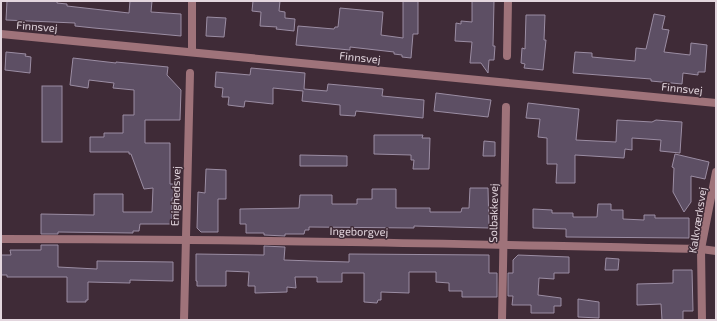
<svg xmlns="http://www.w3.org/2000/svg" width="717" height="321" viewBox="0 0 717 321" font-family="'Exo 2',sans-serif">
  <rect width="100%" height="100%" fill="#3f2b37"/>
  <!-- building -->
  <g fill="#5d4f64" stroke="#9b8da3">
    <polygon points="7,1 57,1 57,3 67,4 67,6 129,13 130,1 152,1 151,12 181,14 181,36 94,28 75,26 75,23 6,20"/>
    <polygon points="253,1 280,1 279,11 285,12 285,18 295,19 294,31 276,29 277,27 260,26 261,12 252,11"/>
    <polygon points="403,1 418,1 418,34 413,34 411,58 402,57 402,55 394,54 394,52 350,47 350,50 296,45 298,26 334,29 335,27 338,27 340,8 383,12 381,35 403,38"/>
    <polygon points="472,1 494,1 493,46 495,46 494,60 489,60 488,73 481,63 470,63 472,42 455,41 456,23 461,24 461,21 472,22"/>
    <polygon points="654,14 665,16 662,29 669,30 664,52 690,55 691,43 707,45 705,72 698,72 698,75 683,73 682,84 651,81 651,79 573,73 575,52 592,53 592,57 635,61 636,48 646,49"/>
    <polygon points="526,15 545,15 544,40 546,40 543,70 524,68 525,64 521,63 522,48 525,49"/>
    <polygon points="207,17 226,18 224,37 206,36"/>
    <polygon points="6,52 26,54 25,56 31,57 30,73 5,70"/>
    <polygon points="73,58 116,63 116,62 168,67 167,75 181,90 180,120 145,120 145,143 170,143 170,184 177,184 177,198 172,198 172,224 140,224 139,231 133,231 133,233 58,232 58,234 41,234 41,214 94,215 94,194 123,194 123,212 152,212 153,188 144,189 131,154 129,154 129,152 90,152 90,137 104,137 104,133 123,133 123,115 134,115 134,90 113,88 114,83 89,80 88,88 70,85"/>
    <polygon points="251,68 305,73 304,89 327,91 328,84 383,89 382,96 424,100 423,118 356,111 355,116 340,115 340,105 302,101 303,91 273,88 273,104 245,101 244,107 228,105 229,97 222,97 223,88 215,87 216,72 250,75"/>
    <rect x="42" y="86" width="20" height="56"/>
    <polygon points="436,93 491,100 488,117 434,111"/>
    <polygon points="528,103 579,109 576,140 616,142 617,120 652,122 656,120 682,122 680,153 660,151 661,140 632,138 632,150 625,149 624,158 575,155 575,183 556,183 557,164 547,164 547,138 538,137 540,119 526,118"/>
    <polygon points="374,135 423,135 422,138 430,138 429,169 413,169 414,160 411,160 411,155 374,154"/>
    <polygon points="484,141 495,142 495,156 483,156"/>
    <polygon points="675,154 709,162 705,179 691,176 691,202 684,212 673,192 674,168 672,167"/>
    <polygon points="300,155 347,156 347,166 300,166"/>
    <polygon points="206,169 226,170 226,199 218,199 218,232 201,232 197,228 198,192 205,193"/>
    <polygon points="470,188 488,188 489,228 414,226 414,228 309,227 309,230 305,230 304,234 285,234 285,236 264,235 264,233 246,233 246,224 240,224 240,209 299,208 300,195 332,195 332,204 357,204 357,199 372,199 372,189 396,189 396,208 430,208 430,212 461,212 462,208 469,208"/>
    <polygon points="598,204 611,204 611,210 623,210 623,219 644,220 644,215 655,215 655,218 689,218 689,238 566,237 566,229 533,228 533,209 552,210 552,213 573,213 573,217 597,217"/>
    <polygon points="41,245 58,245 58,267 97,269 97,261 173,262 173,281 130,280 130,283 88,282 88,300 86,300 86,302 67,302 67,277 7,277 7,275 1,275 1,255 11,255 10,250 41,250"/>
    <polygon points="264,246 285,247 284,260 313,261 349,262 349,254 489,255 489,273 497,273 497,297 462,297 462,291 449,291 449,283 436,282 436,272 409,272 409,293 381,292 381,300 378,300 377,303 364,302 364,273 342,273 342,282 317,282 317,277 295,277 296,288 287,287 287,292 255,293 255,286 248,286 249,272 226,271 226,286 197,286 197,281 196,281 196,254 264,255"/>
    <polygon points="518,255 569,257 569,273 554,273 554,279 539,278 538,295 561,298 561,306 554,306 554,313 531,313 531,305 512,305 513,296 508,296 508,273 513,273 513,260"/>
    <polygon points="606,258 619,259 618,270 605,270"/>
    <polygon points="673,270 692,270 693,311 683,311 683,320 662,320 661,304 637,305 637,284 673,283"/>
    <polygon points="578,299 599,302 599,318 578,317"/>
  </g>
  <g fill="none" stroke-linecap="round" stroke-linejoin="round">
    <!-- minor -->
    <g stroke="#9f737a" stroke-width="8">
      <polyline points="192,52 192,1"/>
      <polyline points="507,56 508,1"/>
      <path d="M1,239C235,239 468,244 701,249L716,251"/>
      <polyline points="184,320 190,73"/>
      <polyline points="502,320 506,107"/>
      <polyline points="702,320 701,249 716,172"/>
    </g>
    <!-- tertiary -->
    <polyline stroke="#9f737a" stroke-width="8" points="1,34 716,103"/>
  </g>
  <g text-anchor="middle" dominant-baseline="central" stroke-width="3" stroke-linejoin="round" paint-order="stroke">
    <!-- street labels -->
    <g font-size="11" fill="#e3d6de" stroke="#3f2b37">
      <text transform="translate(37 26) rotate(5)">Finnsvej</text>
      <text transform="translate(360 57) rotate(6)">Finnsvej</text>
      <text transform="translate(682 88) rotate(6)">Finnsvej</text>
      <text transform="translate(175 196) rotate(-88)">Enighedsvej</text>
      <text transform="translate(493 213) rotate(-89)">Solbakkevej</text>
      <text transform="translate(697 220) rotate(-81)">Kalkværksvej</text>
      <text transform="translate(359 231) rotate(1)">Ingeborgvej</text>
    </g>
  </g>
  <!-- border -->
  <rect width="717" height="321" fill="none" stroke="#e3d6de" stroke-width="4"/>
</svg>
